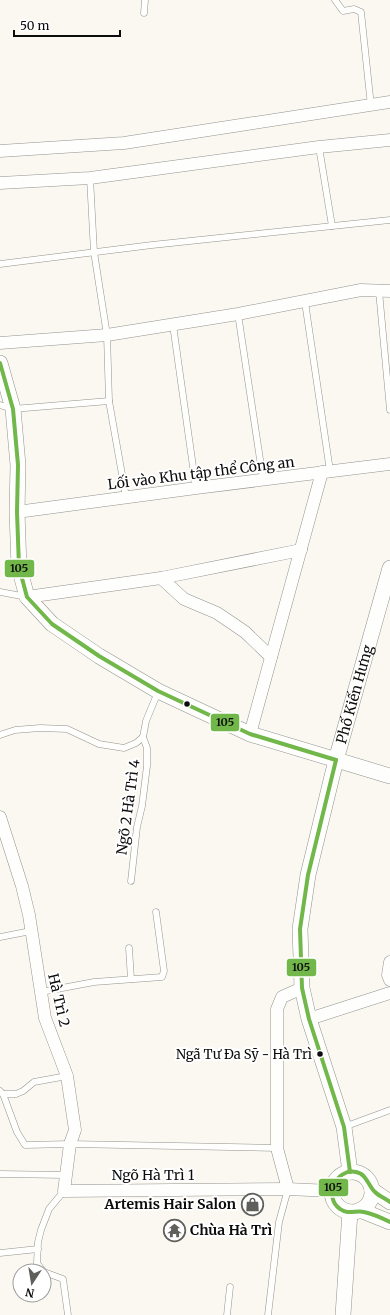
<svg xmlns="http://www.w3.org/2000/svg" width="390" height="1315" viewBox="0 0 390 1315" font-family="Merriweather,serif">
  <rect width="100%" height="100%" fill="#faf8f0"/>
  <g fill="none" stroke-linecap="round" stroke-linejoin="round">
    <defs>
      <g id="service">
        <polyline points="335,0 343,11 354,9 361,12 371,106"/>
        <polyline points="144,13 145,0"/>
        <polyline points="319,147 332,226"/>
        <polyline points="90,178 94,252 107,335 109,401 126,497"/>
        <polyline points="0,264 152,245 390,220"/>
        <polyline points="379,291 390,410"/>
        <polyline points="305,302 330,471"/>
        <polyline points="238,314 263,479"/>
        <polyline points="173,325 196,488"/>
        <polyline points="0,405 13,409 109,401"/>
        <polyline points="0,592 27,597"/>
        <polyline points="0,735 15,730 40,728 67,729 99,744 124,748 136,743 143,737 146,721 158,692"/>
        <polyline points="131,881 137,827 142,806 147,766 147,748 143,737"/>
        <polyline points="0,937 31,931"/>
        <polyline points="129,948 131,979"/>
        <polyline points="41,992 94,982 162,977 164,971 156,912"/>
        <polyline points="0,1091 3,1094 17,1132 25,1145 70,1144 277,1148"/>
        <polyline points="3,1094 16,1094 23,1091 34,1082 67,1076"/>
        <polyline points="344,1127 390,1110"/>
        <polyline points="0,1174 66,1175"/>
        <polyline points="0,1253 38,1249"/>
        <polyline points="43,1271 37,1263 38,1242 41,1230 49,1209 64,1191"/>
        <polyline points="44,1272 63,1279 68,1315"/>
        <polyline points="227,1315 230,1287"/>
        <polyline points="268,1315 279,1222 288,1189"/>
      </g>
      <g id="minor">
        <polyline points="0,151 124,143 390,102"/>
        <polyline points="0,183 90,178 319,147 390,140"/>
        <polyline points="0,343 107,335 238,314 361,290 390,291"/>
        <polyline points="17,512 196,488 390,464"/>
        <polyline points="161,578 184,599 217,613 245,632 271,657"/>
        <polyline points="27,597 161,578 301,550"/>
        <polyline points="250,734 322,472"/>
        <polyline points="0,817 22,886 29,915 45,1018 67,1076 75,1130 70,1144 64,1191 288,1189 331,1191"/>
        <polyline points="390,962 388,975 390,980"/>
        <polyline points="309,1019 390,993"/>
        <polyline points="288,1189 277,1148 277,1009 282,997 302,988"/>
      </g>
      <g id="tertiary">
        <polyline points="0,363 13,409 18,465 17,512 19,567 27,597 52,624 99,656 158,691 250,734 390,776"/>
        <circle cx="352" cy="1192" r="20"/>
        <path id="s1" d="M350,1172L344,1127L309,1019L302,988L300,929L308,875L336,760L390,568"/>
        <polyline points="372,1190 390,1202"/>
        <polyline points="360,1210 390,1222"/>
        <polyline points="343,1315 350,1212"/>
      </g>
    </defs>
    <!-- service casing -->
    <use href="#service" stroke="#93928f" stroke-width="7"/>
    <!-- minor casing -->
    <use href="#minor" stroke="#93928f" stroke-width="13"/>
    <!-- tertiary casing -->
    <use href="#tertiary" stroke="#93928f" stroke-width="16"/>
    <!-- service -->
    <use href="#service" stroke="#fefefd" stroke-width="6"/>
    <!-- minor -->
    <use href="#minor" stroke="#fefefd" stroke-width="12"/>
    <!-- tertiary -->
    <use href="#tertiary" stroke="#fefefd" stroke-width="15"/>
    <defs>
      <g id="bus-1">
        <polyline points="0,363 13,409 18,465 17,512 19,567 27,597 52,624 99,656 158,691 250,734 336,760"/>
        <polyline points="336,760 308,875 300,929 302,988 309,1019 344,1127 350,1172"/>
        <path d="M390,1202C385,1198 379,1196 375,1192C368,1186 367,1174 356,1172C336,1168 323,1197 340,1209C348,1215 356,1210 364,1212C373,1214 382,1218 390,1222"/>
      </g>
    </defs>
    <!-- bus-1 casing -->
    <use href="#bus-1" stroke="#fff" stroke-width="7"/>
    <!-- bus-1 -->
    <use href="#bus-1" stroke="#71b74a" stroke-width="4"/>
  </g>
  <!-- icons -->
  <defs>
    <symbol id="shop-ring" viewBox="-11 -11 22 22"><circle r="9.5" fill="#fff" stroke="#5f5f5c" stroke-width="1.5"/><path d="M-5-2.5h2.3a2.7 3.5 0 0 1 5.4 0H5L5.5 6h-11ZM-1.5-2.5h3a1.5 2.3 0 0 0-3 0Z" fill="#5f5f5c"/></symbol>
    <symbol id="temple-ring" viewBox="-11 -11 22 22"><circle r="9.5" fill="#fff" stroke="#5f5f5c" stroke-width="1.5"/><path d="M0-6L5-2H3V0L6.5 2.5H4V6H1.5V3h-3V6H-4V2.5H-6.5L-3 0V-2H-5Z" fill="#5f5f5c"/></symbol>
  </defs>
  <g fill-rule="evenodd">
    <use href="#shop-ring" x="240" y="1192" width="25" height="25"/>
    <use href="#temple-ring" x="162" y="1218" width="25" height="25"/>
  </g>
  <!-- markers -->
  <g fill="#0c0c0c" stroke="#fff" stroke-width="1.5">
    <circle cx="187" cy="704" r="3.5"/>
    <circle cx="320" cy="1054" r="3.5"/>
  </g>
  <g text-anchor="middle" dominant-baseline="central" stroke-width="4" stroke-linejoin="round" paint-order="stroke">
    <!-- bus labels -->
    <g font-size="13" fill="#0c0c0c" stroke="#fff" text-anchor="end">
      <text x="312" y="1054">Ngã Tư Đa Sỹ - Hà Trì</text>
    </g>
    <!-- street labels -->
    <g font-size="14" fill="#0c0c0c" stroke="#fff">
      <text transform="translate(201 473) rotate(-7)">Lối vào Khu tập thể Công an</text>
      <text stroke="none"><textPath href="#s1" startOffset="491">Phố Kiến Hưng</textPath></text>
      <text transform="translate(128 807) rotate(-82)">Ngõ 2 Hà Trì 4</text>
      <text transform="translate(59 1000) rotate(77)">Hà Trì 2</text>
      <text x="153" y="1175">Ngõ Hà Trì 1</text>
    </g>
    <!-- poi labels -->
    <g font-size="14" font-weight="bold" fill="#0c0c0c" stroke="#fff" text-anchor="end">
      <text x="236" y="1204">Artemis Hair Salon</text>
      <text x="190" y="1230" text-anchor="start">Chùa Hà Trì</text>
    </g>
  </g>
  <g stroke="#fff" stroke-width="1.5">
    <rect x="4" y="559" width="31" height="19" rx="4" fill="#71b74a"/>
    <rect x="210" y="713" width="30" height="19" rx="4" fill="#71b74a"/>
    <rect x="286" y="958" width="31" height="19" rx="4" fill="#71b74a"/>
    <rect x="318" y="1178" width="31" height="19" rx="4" fill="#71b74a"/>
  </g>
  <g font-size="11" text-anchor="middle" font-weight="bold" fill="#111">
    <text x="19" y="572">105</text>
    <text x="225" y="726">105</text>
    <text x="301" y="971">105</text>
    <text x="333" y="1191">105</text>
  </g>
  <!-- north arrow -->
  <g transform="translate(32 1283) rotate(192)"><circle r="19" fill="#ffffff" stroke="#9e9e9e"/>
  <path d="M0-3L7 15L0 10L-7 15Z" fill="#5f5f5c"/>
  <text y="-6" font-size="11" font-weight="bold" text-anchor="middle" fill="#0c0c0c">N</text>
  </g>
  <!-- scale -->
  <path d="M14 30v6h106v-6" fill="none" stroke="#0c0c0c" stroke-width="2"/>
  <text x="20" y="30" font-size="12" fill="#0c0c0c" stroke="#ffffff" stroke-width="3" paint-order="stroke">50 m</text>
</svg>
